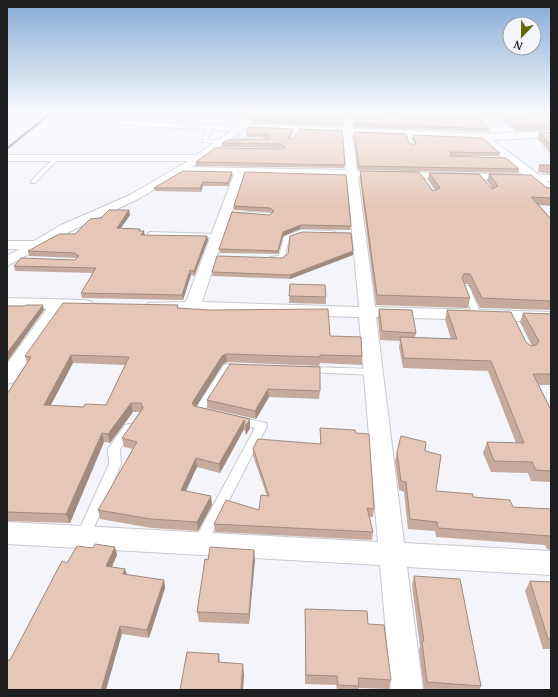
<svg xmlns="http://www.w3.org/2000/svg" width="558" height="697" viewBox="0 0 558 697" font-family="'PT Serif',serif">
  <rect width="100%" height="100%" fill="#f3f5fb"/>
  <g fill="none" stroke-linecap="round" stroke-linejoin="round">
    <!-- stream -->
    <polygon fill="#6d788a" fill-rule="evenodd" points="50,112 53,113 7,150 7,147"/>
    <defs>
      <g id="service">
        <polygon points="210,127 212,128 207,140 223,141 225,143 202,142 208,128"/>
        <polygon points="297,128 301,129 293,141 289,141"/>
        <polygon points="405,133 409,134 414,147 410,146"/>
        <polygon points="226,138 247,139 249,140 247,141 224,140"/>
        <polygon points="54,158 58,159 35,183 31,183 31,181"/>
        <polygon points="247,212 270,213 273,215 270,217 245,215 244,214"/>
        <polygon points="301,230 333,231 336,233 333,235 302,234 289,239 284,259 270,259 270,257 279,256 284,237"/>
        <polygon points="150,232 217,234 220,236 217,238 148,235 148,233"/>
        <polygon points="463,286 469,286 470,288 481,315 480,317 477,317 473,315 462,288"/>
        <polygon points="227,364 239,365 244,368 239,371 230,370 205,409 211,411 212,413 211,415 207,417 195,413 194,411 195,409 224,365"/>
        <polygon points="308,367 374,369 379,372 374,375 305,372 303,370 305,368"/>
        <polygon points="239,417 266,423 267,426 205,547 200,549 195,547 193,543 255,428 235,424 234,421 235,418"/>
        <polygon points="129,424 133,425 134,428 120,449 121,464 90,537 88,541 83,543 78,541 76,537 109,464 108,449 125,425"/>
      </g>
      <g id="minor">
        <path d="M53,112H69L124,121L237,126L250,112H258L248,124L343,128L346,112H381V116L353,115L352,128L483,134L487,137L483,140L352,134L357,171L368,172L369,174L368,176L358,177L375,307L551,312V322L376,317L404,543L551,551V575L407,567L423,690H391L380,565L7,544V522L378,542L359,317L154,311L148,309L146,306L148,303L186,302L234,174L183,173L138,199L71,231L7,266V256L19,249H7V241H34L61,225L130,195L188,161H7V155H196L232,131L124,125L57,114ZM244,129L343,133L346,170L192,167ZM244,174L347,177L359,307L202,302Z"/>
        <polygon points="445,114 551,115 551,119 448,118 445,118"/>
        <polygon points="398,172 551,175 551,181 394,177 393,175 394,173"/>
        <polygon points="7,298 86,300 92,302 94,305 92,308 63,309 14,382 7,384 7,364 47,309 7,308"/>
      </g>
      <polygon id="tertiary" points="551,131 551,137 493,140 551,184 551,195 546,194 478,137 483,134"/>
    </defs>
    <!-- service casing -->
    <use href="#service" stroke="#c7c9ce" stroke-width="2"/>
    <!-- minor casing -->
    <use href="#minor" stroke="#c7c9ce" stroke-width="2"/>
    <!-- tertiary casing -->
    <use href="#tertiary" stroke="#c7c9ce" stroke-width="2"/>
    <!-- service -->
    <use href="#service" fill="#fff" fill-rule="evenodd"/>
    <!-- minor -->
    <use href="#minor" fill="#fff" fill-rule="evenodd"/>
    <!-- tertiary -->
    <use href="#tertiary" fill="#fff" fill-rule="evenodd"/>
  </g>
  <!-- wall -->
  <g fill="#c6aa9d" fill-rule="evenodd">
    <polygon points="330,112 346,112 342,126 252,123 251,120 331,116"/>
    <polygon points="493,112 519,112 519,113 494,113"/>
    <polygon points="525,112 551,112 551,114 527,113"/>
    <polygon points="355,114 489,129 488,132 354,127"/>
    <polygon points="503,114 551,115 551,130 515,131 502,120"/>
    <polygon points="292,132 289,138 345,165 344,168 196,166 196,162 283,148 282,148 222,147 222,143 269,138 268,138 246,137 246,134"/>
    <polygon points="354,132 409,143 414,145 415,144 412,138 413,135 500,153 499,156 450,156 519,169 518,173 358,170 354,136"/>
    <polygon points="551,132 551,154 538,139 539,133"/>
    <polygon points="539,165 551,165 551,174 538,172"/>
    <polygon points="360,171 433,191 435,190 428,180 429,173 492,189 493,189 487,181 489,174 551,188 551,206 539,205 551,219 551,310 480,308 468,284 464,284 470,298 468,308 376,305 360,179"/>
    <polygon points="232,172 232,175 228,186 203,186 201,192 155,191 154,188"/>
    <polygon points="245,172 351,226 350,230 300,229 283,236 278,254 220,253 219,249 272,213 270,212 234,210 234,206"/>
    <polygon points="129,210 130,215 121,228 140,231 145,235 207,236 208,240 194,276 191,275 183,300 82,298 81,293 93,273 15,271 14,266 75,260 76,258 75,258 29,256 28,251 75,234 101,218"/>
    <polygon points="353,251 353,255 290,279 212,276 212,272 282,258"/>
    <polygon points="290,284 326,297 326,304 289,303"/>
    <path d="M178,305V308L330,336L362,356V365L320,363L319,366L227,362L223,364L196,406L250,419V428L246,435L244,429L220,473L197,467L186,491L212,505L198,531L152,528L100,519L98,510L133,449L124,447L122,438L140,412H133L110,443L104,442L70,523L7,521V394L27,363L25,356ZM73,363L125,365L106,405L84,407L51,405Z"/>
    <polygon points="379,309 416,333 415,337 451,339 445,320 447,310 526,342 531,346 532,346 520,322 523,313 551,314 551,385 539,385 551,410 551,482 531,481 528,473 491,472 483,453 487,442 516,443 488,371 403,368 399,347 400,341 380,340 378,318"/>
    <polygon points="230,364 320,391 319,399 269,397 256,419 207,408 207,400"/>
    <polygon points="320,428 356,433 374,509 373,517 369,517 373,532 372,540 215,532 214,524 259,510 267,496 253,456 253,448 320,444"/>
    <polygon points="425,451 436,491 473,497 513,507 551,509 551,550 547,549 545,545 436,537 435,531 408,529 404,492 399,490 395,461 397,452"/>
    <polygon points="115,547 117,555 112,567 127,575 164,580 165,588 149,638 122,634 10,660 67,563 93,548"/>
    <polygon points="255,559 249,624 199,622 197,612"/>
    <polygon points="414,576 481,686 479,690 424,690 419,650 420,647 412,586"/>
    <polygon points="530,581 551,582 551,649 543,649 525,591"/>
    <polygon points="305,609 368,624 391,680 389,689 359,688 358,690 337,690 336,685 305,684"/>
  </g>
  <!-- shaded-wall -->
  <g fill="#a18b7f">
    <polygon points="293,129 292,132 288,141 288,138"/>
    <polygon points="232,172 232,175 228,186 228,183"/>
    <polygon points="203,182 203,186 201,192 200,188"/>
    <polygon points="129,210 130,215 118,232 117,228"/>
    <polygon points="301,225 300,229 283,236 278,254 278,251 283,232"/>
    <polygon points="144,231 145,236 141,235"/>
    <polygon points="207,236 208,240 194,276 194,271"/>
    <polygon points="353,251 353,255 290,279 290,275"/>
    <polygon points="190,270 191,275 183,300 182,295"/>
    <polygon points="43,305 44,310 7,362 7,353"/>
    <polygon points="226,354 227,362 223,364 193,412 192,403 222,356"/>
    <polygon points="71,355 73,363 46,414 44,405"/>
    <polygon points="268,389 269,397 256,419 255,411"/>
    <polygon points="131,403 133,412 110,443 108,434"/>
    <polygon points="250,419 250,428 246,435 246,426"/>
    <polygon points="244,420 244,429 220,473 219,464"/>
    <polygon points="102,433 104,442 70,523 66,514"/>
    <polygon points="196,458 197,467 182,499 181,490"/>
    <polygon points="211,496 212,505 198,531 197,522"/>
    <polygon points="115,547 117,555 108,574 106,566"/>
    <polygon points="254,550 255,559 249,624 249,614"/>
    <polygon points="125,569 128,577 123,574"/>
    <polygon points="164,580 165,588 149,638 147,630"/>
    <polygon points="120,626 122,634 106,690 101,690"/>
    <polygon points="219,654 220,665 218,662"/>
    <polygon points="243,664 244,675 243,690 241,690"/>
  </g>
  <!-- building -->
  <g fill="#e6c6b6" stroke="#a18b7f" fill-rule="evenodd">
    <polygon points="331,112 345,112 342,124 251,120 253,117 260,117 259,115 332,116"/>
    <polygon points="355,114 478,116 489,129 354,123"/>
    <polygon points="503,114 551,115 551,124 516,125"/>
    <polygon points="248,127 293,129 288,138 293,139 300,129 342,131 345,165 196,162 215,148 282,149 285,147 282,144 222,143 227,140 268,139 271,137 268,134 246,134"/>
    <polygon points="354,132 406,134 409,143 414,145 416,143 413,135 482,138 500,153 451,152 450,156 506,158 519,169 359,166"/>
    <polygon points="551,132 551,145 539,133"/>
    <polygon points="539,165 551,165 551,166"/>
    <polygon points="183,171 232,172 228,183 203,182 200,188 154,188"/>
    <polygon points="360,171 419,172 433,191 440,188 429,173 479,174 492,189 498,186 489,174 531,175 547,188 551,188 551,198 531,197 551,219 551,301 482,298 470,274 464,274 462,278 470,298 377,295"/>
    <polygon points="245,172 346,175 351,226 301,225 283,232 278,251 219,249 232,212 270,215 274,211 270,208 234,206"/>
    <polygon points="109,210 129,210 117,228 140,229 139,231 144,231 141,235 207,236 194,271 190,270 182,295 81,293 96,268 14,266 21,258 75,260 79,256 74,253 28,251 59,234 75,234 90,219 101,218"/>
    <polygon points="302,232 351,233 353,251 290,275 212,272 217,256 282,258 288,254 290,236"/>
    <polygon points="290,284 325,285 326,297 289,296"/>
    <path d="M63,303L178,305L177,308L210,310L328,309L330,336L361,337L362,356L320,355V357L226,354L222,356L192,403L194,406L250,419L246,426L244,420L219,464L196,458L181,490L211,496L197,522L151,519L98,510L137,442L122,438L143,408L141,403H131L108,434L102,433L66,514L7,512V394L31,357L25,356ZM71,355L129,357L106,405L85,404L84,407L44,405Z"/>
    <polygon points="26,305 43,305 7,353 7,306 24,306"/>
    <polygon points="379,309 412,310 416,333 382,331"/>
    <polygon points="447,310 511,312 526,342 531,346 536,345 539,341 523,313 551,314 551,374 533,374 551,410 551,471 536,470 532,462 494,461 487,442 524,443 491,361 404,358 400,337 457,339"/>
    <polygon points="230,364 320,367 320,391 268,389 255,411 207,400"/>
    <polygon points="320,428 355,430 356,433 369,434 374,509 367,508 373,532 214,524 226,500 259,510 261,495 269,496 253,448 258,439 321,444"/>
    <polygon points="401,436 426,442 425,451 441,455 436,491 473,494 473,497 510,500 513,507 551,509 551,539 550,536 438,528 437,522 410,519 406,482 401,481 397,452"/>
    <polygon points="95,544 115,547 106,566 125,569 123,574 164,580 147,630 120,626 101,690 7,690 7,660 10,660 62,561 67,563 77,546 93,548"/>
    <polygon points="210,547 254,550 249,614 197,612 205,559 208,560"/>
    <polygon points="414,576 460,579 481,686 427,682 422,641 424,641"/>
    <polygon points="530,581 551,582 551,639 548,639"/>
    <polygon points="305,609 367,611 368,624 384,625 391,680 358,678 359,686 338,685 337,676 306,675"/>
    <polygon points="187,652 219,654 218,662 243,664 241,690 180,690"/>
  </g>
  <!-- sky -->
  <linearGradient id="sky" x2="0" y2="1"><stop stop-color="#84abd5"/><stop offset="0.54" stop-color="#fafafd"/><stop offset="1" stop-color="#fafafd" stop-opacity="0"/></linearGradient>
  <rect width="558" height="209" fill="url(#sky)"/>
  <!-- border -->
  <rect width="558" height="697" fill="none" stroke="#1d1e20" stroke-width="16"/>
  <!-- north arrow -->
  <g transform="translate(522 36) rotate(202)"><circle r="19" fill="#f3f5fb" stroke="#9d9fa3"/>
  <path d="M0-3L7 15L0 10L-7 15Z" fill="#63690a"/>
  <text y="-6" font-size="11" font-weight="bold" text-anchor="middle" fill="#1d1e20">N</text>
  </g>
</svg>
